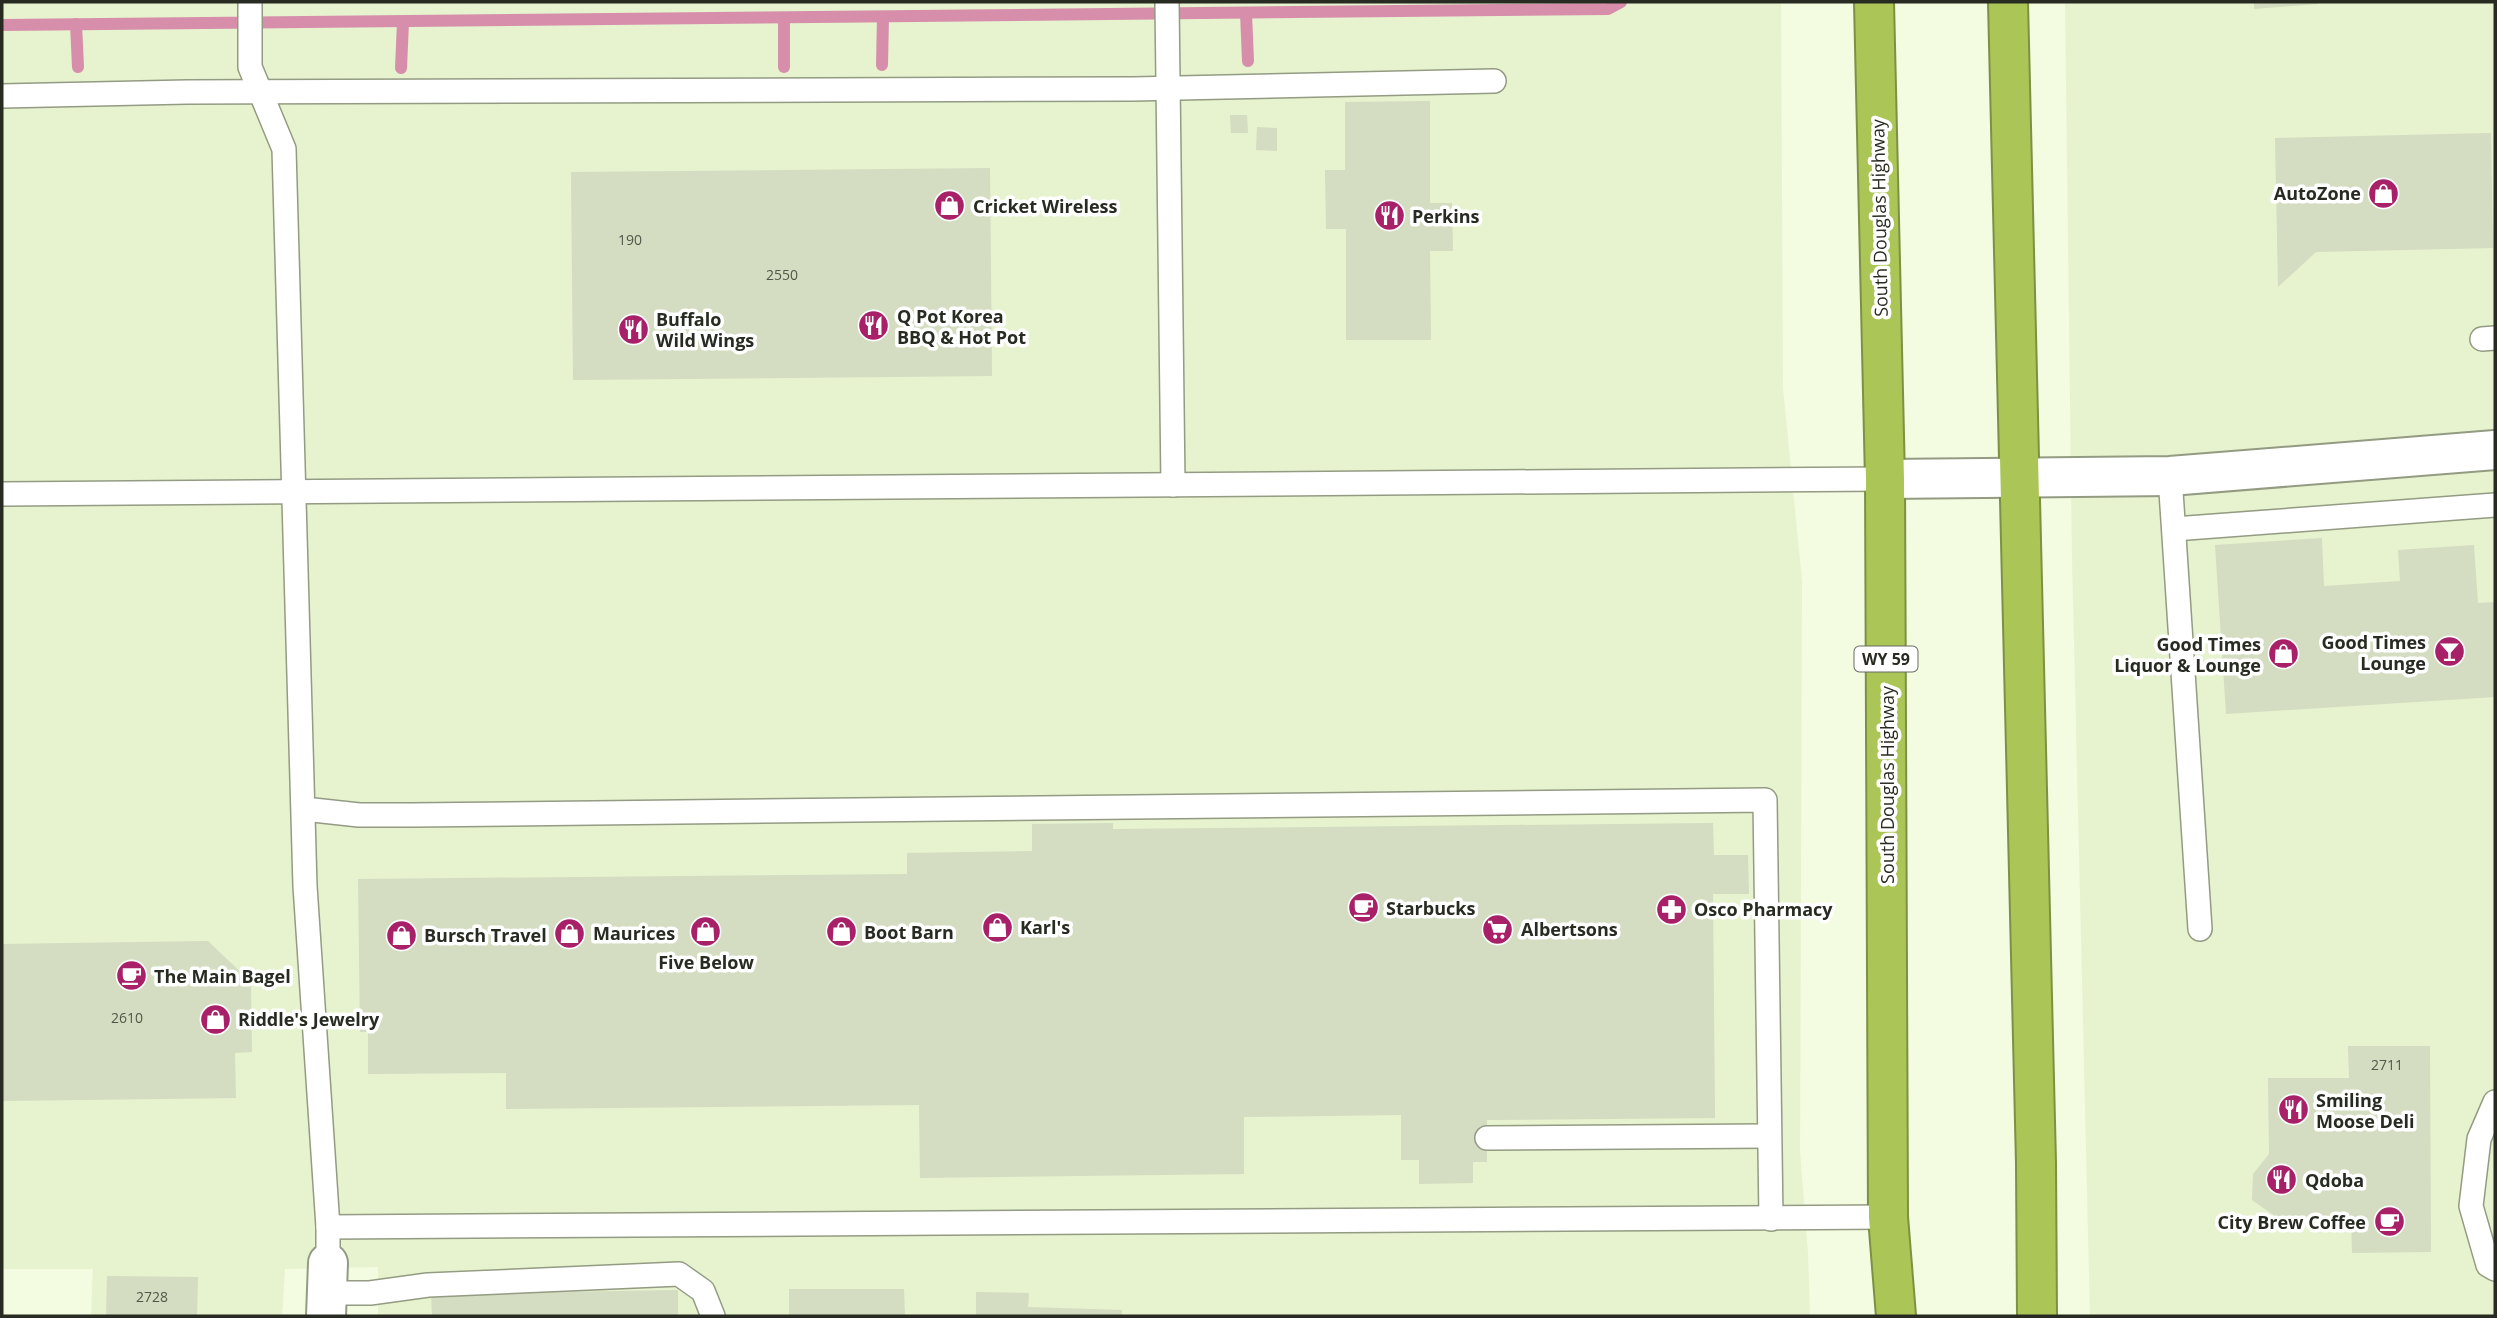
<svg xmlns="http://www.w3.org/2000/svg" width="2497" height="1318" viewBox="0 0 2497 1318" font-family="'Open Sans',sans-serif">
  <rect width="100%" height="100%" fill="#f3fbe0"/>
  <!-- built -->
  <g fill="#e7f2cf">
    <polygon points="2,2 1781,2 1783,389 1802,581 1800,1152 1808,1254 1810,1316 378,1316 378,1267 285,1269 282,1316 91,1316 93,1269 2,1269"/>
    <polygon points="2065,2 2495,2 2495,1316 2090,1316 2072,558"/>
  </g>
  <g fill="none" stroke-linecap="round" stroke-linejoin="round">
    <!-- stream -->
    <g stroke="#d68eab" stroke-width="12">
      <polyline points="1246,13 1248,61"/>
      <polyline points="76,24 78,67"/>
      <polyline points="2,25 1608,9 1621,2"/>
      <polyline points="882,65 883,17"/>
      <polyline points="784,67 784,18"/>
      <polyline points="401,68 403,22"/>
    </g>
  </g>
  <!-- building -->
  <g fill="#d4dcc1">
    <polygon points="2254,2 2317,2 2318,4 2254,9"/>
    <polygon points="1430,101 1430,203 1452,203 1453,251 1430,251 1431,340 1346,340 1346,229 1326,229 1325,170 1345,170 1345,102"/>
    <polygon points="1230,115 1247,115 1248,133 1231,133"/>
    <polygon points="1257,127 1277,128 1277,151 1256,150"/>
    <polygon points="2491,133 2493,248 2316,252 2278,287 2275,138"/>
    <polygon points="990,168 992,376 573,380 571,172"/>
    <polygon points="2322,538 2324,586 2400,581 2398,550 2474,545 2478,603 2495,602 2495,697 2226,714 2215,545"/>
    <polygon points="1113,823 1113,829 1713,823 1714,855 1748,855 1749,894 1713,894 1715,1118 1487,1120 1487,1162 1473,1162 1473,1183 1419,1184 1419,1160 1401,1160 1401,1115 1244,1117 1244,1174 920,1178 919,1105 506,1109 506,1073 368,1074 368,1032 360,1032 358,879 907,874 907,853 1032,851 1032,824"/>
    <polygon points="208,941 251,982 252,1052 235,1053 236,1098 2,1101 2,944"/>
    <polygon points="2348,1046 2430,1046 2431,1252 2352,1253 2351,1218 2279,1219 2252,1200 2253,1174 2269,1154 2268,1078 2349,1078"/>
    <polygon points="107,1276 198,1277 197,1316 106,1316"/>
    <polygon points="789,1289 904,1289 905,1316 789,1316"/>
    <polygon points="678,1290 678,1316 432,1316 431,1294"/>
    <polygon points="976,1292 1029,1293 1028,1307 1122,1310 1122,1316 976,1316"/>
  </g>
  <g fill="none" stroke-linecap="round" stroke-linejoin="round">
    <defs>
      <g id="lane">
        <polyline points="250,2 250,67 284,149 305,886 328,1227 328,1263"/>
        <polyline points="1167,2 1173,485"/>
        <polyline points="2,96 187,92 1133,89 1494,81"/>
        <polyline points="2482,339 2495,338"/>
        <polyline points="2170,476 2200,929"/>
        <polyline points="2,494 1885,479"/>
        <polyline points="2174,529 2495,505"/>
        <polyline points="304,809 359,815 412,815 1765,800 1771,1219"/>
        <polyline points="2495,1102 2479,1139 2471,1206 2488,1265 2495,1269"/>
        <polyline points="1487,1138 1768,1136"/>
        <polyline points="328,1227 1888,1217"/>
        <polyline points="327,1293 370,1293 428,1285 679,1274 703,1291 713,1316"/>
      </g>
      <g id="street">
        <polyline points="1885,479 2170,476 2495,450"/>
        <polyline points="326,1316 328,1263"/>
      </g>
      <g id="highway">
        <polyline points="1874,2 1885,479 1888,1217 1896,1316"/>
        <polyline points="2008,2 2036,1163 2037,1316"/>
      </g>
    </defs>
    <!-- lane casing -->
    <use href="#lane" stroke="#939b82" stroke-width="26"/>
    <!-- street casing -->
    <use href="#street" stroke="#939b82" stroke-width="42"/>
    <!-- highway casing -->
    <use href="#highway" stroke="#7d9044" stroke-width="42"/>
    <!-- lane -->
    <use href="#lane" stroke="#fff" stroke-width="23"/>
    <!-- street -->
    <use href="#street" stroke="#fff" stroke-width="38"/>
    <!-- highway -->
    <use href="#highway" stroke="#abc657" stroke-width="38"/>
  </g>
  <!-- icons -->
  <defs>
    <symbol id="shop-disc" viewBox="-11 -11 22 22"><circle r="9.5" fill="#a72068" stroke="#fff"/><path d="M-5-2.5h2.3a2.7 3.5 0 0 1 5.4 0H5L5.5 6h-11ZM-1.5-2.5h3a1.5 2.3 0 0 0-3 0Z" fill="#fff"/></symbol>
    <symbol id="restaurant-disc" viewBox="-11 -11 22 22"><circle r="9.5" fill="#a72068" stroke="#fff"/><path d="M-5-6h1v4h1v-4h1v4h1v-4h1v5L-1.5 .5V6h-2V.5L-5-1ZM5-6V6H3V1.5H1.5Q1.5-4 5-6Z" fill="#fff"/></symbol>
    <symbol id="bar-disc" viewBox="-11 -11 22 22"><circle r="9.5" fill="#a72068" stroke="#fff"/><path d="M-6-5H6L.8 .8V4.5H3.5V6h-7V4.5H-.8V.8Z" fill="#fff"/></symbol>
    <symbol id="cafe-disc" viewBox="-11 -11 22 22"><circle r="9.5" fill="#a72068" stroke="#fff"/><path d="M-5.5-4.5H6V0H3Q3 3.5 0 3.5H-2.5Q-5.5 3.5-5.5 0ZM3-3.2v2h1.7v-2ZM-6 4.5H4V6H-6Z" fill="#fff"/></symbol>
    <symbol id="pharmacy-disc" viewBox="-11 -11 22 22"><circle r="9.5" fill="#a72068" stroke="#fff"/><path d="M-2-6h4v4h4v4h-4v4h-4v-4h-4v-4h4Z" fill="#fff"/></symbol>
    <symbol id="supermarket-disc" viewBox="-11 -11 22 22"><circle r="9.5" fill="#a72068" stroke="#fff"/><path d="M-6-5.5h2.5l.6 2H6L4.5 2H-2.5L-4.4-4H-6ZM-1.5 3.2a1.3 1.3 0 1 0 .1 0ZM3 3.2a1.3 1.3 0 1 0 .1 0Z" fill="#fff"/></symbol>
  </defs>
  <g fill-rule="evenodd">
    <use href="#shop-disc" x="2366" y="176" width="35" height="35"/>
    <use href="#shop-disc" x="932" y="188" width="35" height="35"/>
    <use href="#restaurant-disc" x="1372" y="198" width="35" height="35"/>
    <use href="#restaurant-disc" x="856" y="308" width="35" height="35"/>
    <use href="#restaurant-disc" x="616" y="312" width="35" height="35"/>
    <use href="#bar-disc" x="2432" y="634" width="35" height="35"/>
    <use href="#shop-disc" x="2266" y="636" width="35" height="35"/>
    <use href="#cafe-disc" x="1346" y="890" width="35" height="35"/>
    <use href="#pharmacy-disc" x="1654" y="892" width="35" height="35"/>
    <use href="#shop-disc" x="980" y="910" width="35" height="35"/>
    <use href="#supermarket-disc" x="1480" y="912" width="35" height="35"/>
    <use href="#shop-disc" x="688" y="914" width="35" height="35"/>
    <use href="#shop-disc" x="824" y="914" width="35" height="35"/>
    <use href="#shop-disc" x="552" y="916" width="35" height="35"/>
    <use href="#shop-disc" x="384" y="918" width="35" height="35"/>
    <use href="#cafe-disc" x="114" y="958" width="35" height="35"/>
    <use href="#shop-disc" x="198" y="1002" width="35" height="35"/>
    <use href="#restaurant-disc" x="2276" y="1092" width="35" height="35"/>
    <use href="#restaurant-disc" x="2264" y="1162" width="35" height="35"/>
    <use href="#cafe-disc" x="2372" y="1204" width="35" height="35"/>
  </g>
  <g text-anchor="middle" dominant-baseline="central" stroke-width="7" stroke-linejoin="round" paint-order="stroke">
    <!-- number labels -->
    <g font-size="14" fill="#535749">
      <text x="630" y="239">190</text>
      <text x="782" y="274">2550</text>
      <text x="127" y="1017">2610</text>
      <text x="2387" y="1064">2711</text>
      <text x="152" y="1296">2728</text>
    </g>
    <!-- shield labels -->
    <rect fill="#fff" stroke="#686b64" stroke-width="2" x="1854.5" y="646.5" width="63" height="25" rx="5"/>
    <g font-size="16" font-weight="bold" fill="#282b21">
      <text x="1886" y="659">WY 59</text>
    </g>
    <!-- poi labels -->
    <g font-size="18" font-weight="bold" fill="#282b21" stroke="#fff" text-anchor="start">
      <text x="2361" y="193" text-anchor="end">AutoZone</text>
      <text x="973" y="206">Cricket Wireless</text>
      <text x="1412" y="216">Perkins</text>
      <text x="897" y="316">Q Pot Korea<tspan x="897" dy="21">BBQ &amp; Hot Pot</tspan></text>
      <text x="656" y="319">Buffalo<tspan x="656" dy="21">Wild Wings</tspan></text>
      <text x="2426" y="642" text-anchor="end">Good Times<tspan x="2426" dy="21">Lounge</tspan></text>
      <text x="2261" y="644" text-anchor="end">Good Times<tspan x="2261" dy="21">Liquor &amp; Lounge</tspan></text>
      <text x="1386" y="908">Starbucks</text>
      <text x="1694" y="909">Osco Pharmacy</text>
      <text x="1020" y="927">Karl's</text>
      <text x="1521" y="929">Albertsons</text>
      <text x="864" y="932">Boot Barn</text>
      <text x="593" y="933">Maurices</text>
      <text x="424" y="935">Bursch Travel</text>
      <text x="706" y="962" text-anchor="middle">Five Below</text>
      <text x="154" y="976">The Main Bagel</text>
      <text x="238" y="1019">Riddle's Jewelry</text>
      <text x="2316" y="1100">Smiling<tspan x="2316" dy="21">Moose Deli</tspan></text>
      <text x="2305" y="1180">Qdoba</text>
      <text x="2366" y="1222" text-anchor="end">City Brew Coffee</text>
    </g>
    <!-- street labels -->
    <g font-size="18" fill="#282b21" stroke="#fff">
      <text transform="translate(1879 218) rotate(-91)">South Douglas Highway</text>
      <text transform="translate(1887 785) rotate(-90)">South Douglas Highway</text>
    </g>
  </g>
  <!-- border -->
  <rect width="2497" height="1318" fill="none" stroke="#282b21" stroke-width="7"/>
</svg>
